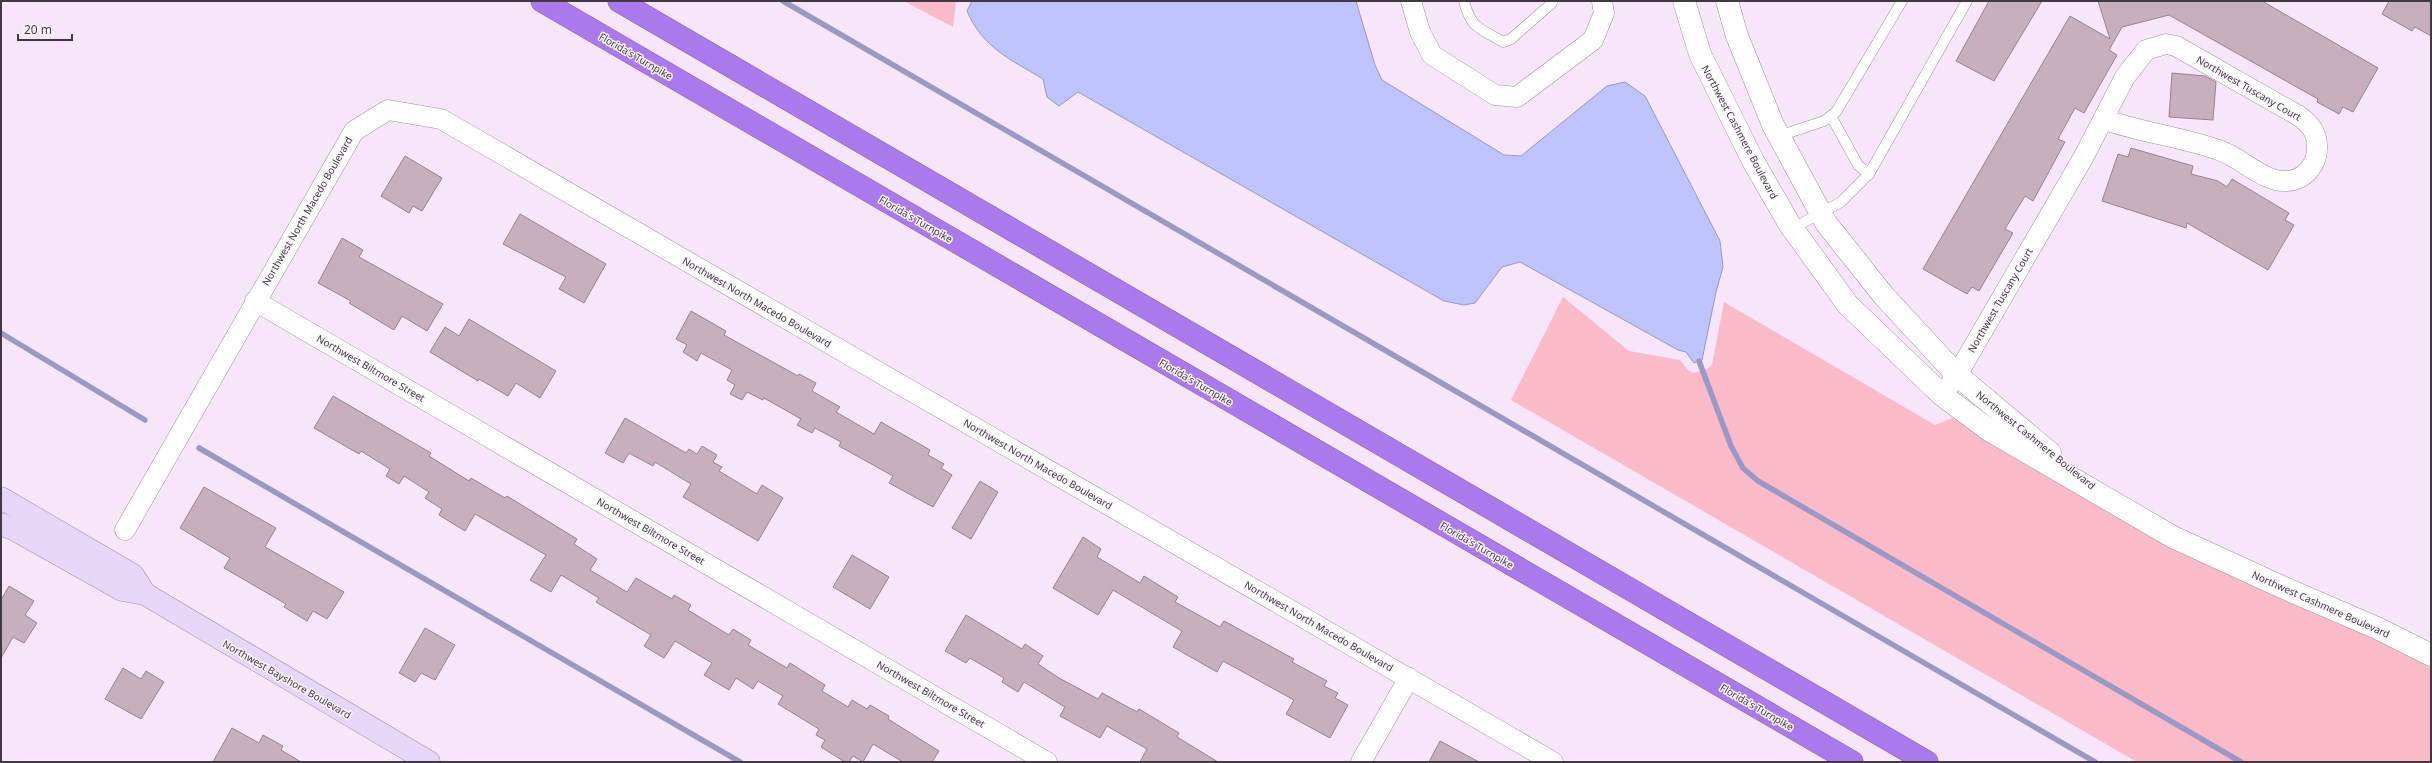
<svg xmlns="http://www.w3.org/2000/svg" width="2432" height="763" viewBox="0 0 2432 763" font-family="'Noto Sans',sans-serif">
  <rect width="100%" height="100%" fill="#f7e5f9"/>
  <!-- green -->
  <g fill="#fabac8">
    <polygon points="904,1 956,1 953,27"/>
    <polygon points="1563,297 1629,351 1680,360 1688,370 1693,373 1707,369 1712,365 1724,302 1935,425 1955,417 2431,666 2431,762 2137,762 1511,400"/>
  </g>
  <!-- water -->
  <path fill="#bec2fd" stroke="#9899c5" d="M972,1H1356L1375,65L1382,80L1504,155L1521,156L1607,86L1625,82L1645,96L1720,241L1723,267L1716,292L1702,360L1694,363L1686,352L1678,350L1520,262L1502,267L1475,303L1464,305L1444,301L1078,92L1059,106L1047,97L1043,79C1010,59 983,48 967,11Z"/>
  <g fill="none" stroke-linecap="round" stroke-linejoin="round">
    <!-- stream -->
    <g stroke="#9899c5" stroke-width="5.5">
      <polyline points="783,1 2095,762"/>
      <polyline points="1,333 145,420"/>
      <polyline points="1699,361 1731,446 1743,468 1758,481 2241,762"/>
      <polyline points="199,448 740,762"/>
    </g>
  </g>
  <!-- building -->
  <g fill="#c8afbd" stroke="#99828e">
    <polygon points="1989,1 2042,1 1994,81 1956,61"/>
    <polygon points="2098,1 2262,1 2378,68 2353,112 2343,107 2339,114 2317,102 2318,99 2169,15 2122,27 2109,50 2117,55 2084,113 2075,108 2058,139 2065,142 2033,201 2025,196 2005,229 2013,233 1979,291 1972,287 1967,294 1923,269 2070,16 2110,39"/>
    <polygon points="2389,1 2431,1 2431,36 2415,27 2412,31 2382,14"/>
    <polygon points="2172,73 2205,76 2216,82 2213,120 2169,117"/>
    <polygon points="2131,148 2193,166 2191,174 2218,181 2227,187 2232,179 2289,213 2285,220 2294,225 2268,270 2187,223 2186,228 2102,201 2118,154 2128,157"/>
    <polygon points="405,156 442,178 422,211 413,206 409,213 381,196"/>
    <polygon points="520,214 606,264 584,303 559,289 566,277 503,244"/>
    <polygon points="342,238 363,250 359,257 443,304 427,331 402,316 394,330 349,303 351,301 318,283"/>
    <polygon points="691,311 726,331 724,335 798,376 799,374 816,383 812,391 840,407 836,412 874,434 881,422 930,450 928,455 944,464 941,468 952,475 933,507 889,483 893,476 839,446 841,442 815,428 812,433 797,425 801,419 764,398 763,400 747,392 742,400 730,394 735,385 727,380 732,370 701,353 697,361 683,352 687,345 676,339"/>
    <polygon points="469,319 556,371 540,398 516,383 508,396 479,379 478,381 430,352 445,327 459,336"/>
    <polygon points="333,396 431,453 429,456 469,481 471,478 505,498 507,496 577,539 574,544 597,559 590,570 627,592 636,578 672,599 674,595 691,605 688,610 729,635 733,629 751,640 748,645 787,668 790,663 825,685 822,691 848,707 852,700 867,709 870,705 889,716 888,719 939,751 932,762 903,762 873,744 863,762 853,756 849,762 845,762 821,747 825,740 816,735 819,729 778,704 783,696 758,681 753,689 736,678 729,690 704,675 712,663 675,641 664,658 644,646 651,635 596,602 599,598 561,575 551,592 530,580 546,555 475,514 465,531 439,515 442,509 425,498 429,492 404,476 399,484 386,476 390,469 361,451 359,454 314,428"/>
    <polygon points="625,418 686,453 689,449 697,454 702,446 717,455 713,462 722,467 719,471 757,494 762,485 783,498 758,541 683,497 691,484 655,462 653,466 629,453 623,463 605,453"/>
    <polygon points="980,481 998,492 971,539 952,528"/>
    <polygon points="204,487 276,528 265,547 344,592 327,619 313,611 307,621 284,607 286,604 224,568 230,558 180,528"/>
    <polygon points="1083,537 1101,549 1097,557 1140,583 1144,576 1178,597 1175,602 1220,627 1224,621 1294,659 1292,662 1327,681 1324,686 1338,693 1335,698 1348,705 1330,738 1286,714 1294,700 1223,661 1217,672 1173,647 1182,631 1113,590 1098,615 1053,588"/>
    <polygon points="852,555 889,577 870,609 833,587"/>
    <polygon points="9,586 34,601 25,615 37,623 24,643 13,637 1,658 1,600"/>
    <polygon points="966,615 1022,649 1025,644 1043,656 1038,664 1059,678 1098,699 1102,693 1137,712 1139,709 1179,733 1177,737 1218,762 1140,762 1147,749 1107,726 1100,738 1060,716 1065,707 1024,682 1018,692 1002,682 1004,678 970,658 966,663 945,651"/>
    <polygon points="425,628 455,645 435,680 421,673 415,682 399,673"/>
    <polygon points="123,668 141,679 146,671 164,682 141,719 105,699"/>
    <polygon points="232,728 259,743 263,735 283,746 281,750 301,762 213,762"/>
    <polygon points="1440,741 1479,762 1429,762"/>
  </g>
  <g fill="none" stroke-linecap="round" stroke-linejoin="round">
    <defs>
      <g id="service">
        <path d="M1464,1C1471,29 1480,28 1503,42L1511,39L1552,3V1"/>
        <polyline points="1831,116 1858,165 1869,174"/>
        <polyline points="1779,136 1824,121 1836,112 1902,1"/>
        <polyline points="1793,228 1841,202 1869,174 1967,1"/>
      </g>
      <g id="minor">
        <polyline points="1411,1 1420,32 1432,55 1495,95 1517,97 1593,40 1604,13 1602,1"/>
        <polyline points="255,301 1047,762"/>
        <path d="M1942,395L1957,375L2083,158L2125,77L2146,50L2166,44L2176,46L2299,116C2310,124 2317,132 2317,146C2318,164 2305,180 2287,181C2264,183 2242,158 2221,151C2183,137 2142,133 2103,119"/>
        <polyline points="125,530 354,131 388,110 441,119 1553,762"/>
        <polyline points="1361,762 1409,678"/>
      </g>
      <g id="tertiary">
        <polyline points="1684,1 1700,54 1753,161 1790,225 1848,305 1942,395 1989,430 2173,537 2282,587 2377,628 2431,655"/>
        <polyline points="1727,1 1737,36 1773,125 1826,223 1884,296 1957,375 2050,453"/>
      </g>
      <g id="secondary">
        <polyline points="1,498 133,575 145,594"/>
        <polyline points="1,524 15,530 122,590 145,594 429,762"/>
      </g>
      <g id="motorway">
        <polyline points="542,1 1852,762"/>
        <polyline points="619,1 1927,762"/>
      </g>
    </defs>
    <!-- service casing -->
    <use href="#service" stroke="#a291a4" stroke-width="11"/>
    <!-- minor casing -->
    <use href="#minor" stroke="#a291a4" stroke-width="21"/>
    <!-- tertiary casing -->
    <use href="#tertiary" stroke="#a291a4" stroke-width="23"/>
    <!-- secondary casing -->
    <use href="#secondary" stroke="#a291a4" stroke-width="23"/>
    <!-- motorway casing -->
    <use href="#motorway" stroke="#8563b0" stroke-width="23"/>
    <!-- service -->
    <use href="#service" stroke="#fff" stroke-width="10"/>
    <!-- minor -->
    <use href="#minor" stroke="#fff" stroke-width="20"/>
    <!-- tertiary -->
    <use href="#tertiary" stroke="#fff" stroke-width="22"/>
    <!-- secondary -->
    <use href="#secondary" stroke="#e6d7f9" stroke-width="22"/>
    <!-- motorway -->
    <use href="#motorway" stroke="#aa79ec" stroke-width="22"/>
  </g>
  <g text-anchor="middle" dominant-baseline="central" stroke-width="3" stroke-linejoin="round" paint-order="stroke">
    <!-- street labels -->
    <g font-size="10" fill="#403941" stroke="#fef6ff">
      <text transform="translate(636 56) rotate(30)">Florida's Turnpike</text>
      <text transform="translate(2249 88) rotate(30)">Northwest Tuscany Court</text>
      <text transform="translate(1740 132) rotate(62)">Northwest Cashmere Boulevard</text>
      <text transform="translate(307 211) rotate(-60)">Northwest North Macedo Boulevard</text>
      <text transform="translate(916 219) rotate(30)">Florida's Turnpike</text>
      <text transform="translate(2000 300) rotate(-60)">Northwest Tuscany Court</text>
      <text transform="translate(757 302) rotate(30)">Northwest North Macedo Boulevard</text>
      <text transform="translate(371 368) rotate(30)">Northwest Biltmore Street</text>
      <text transform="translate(1196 382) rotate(30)">Florida's Turnpike</text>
      <text transform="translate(2036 440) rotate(39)">Northwest Cashmere Boulevard</text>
      <text transform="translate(1038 464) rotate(30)">Northwest North Macedo Boulevard</text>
      <text transform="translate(651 531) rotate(30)">Northwest Biltmore Street</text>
      <text transform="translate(1477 545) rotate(30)">Florida's Turnpike</text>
      <text transform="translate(2321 604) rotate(24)">Northwest Cashmere Boulevard</text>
      <text transform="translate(1319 626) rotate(30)">Northwest North Macedo Boulevard</text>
      <text transform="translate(287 679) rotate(30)">Northwest Bayshore Boulevard</text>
      <text transform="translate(931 694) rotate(30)">Northwest Biltmore Street</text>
      <text transform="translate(1757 707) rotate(30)">Florida's Turnpike</text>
    </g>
  </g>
  <!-- border -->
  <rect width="2432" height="763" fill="none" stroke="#403941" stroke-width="4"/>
  <!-- scale -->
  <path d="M18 34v6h54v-6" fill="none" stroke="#403941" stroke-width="2"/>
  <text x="24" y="34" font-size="12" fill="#403941" stroke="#fef6ff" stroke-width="3" paint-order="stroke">20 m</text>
</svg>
